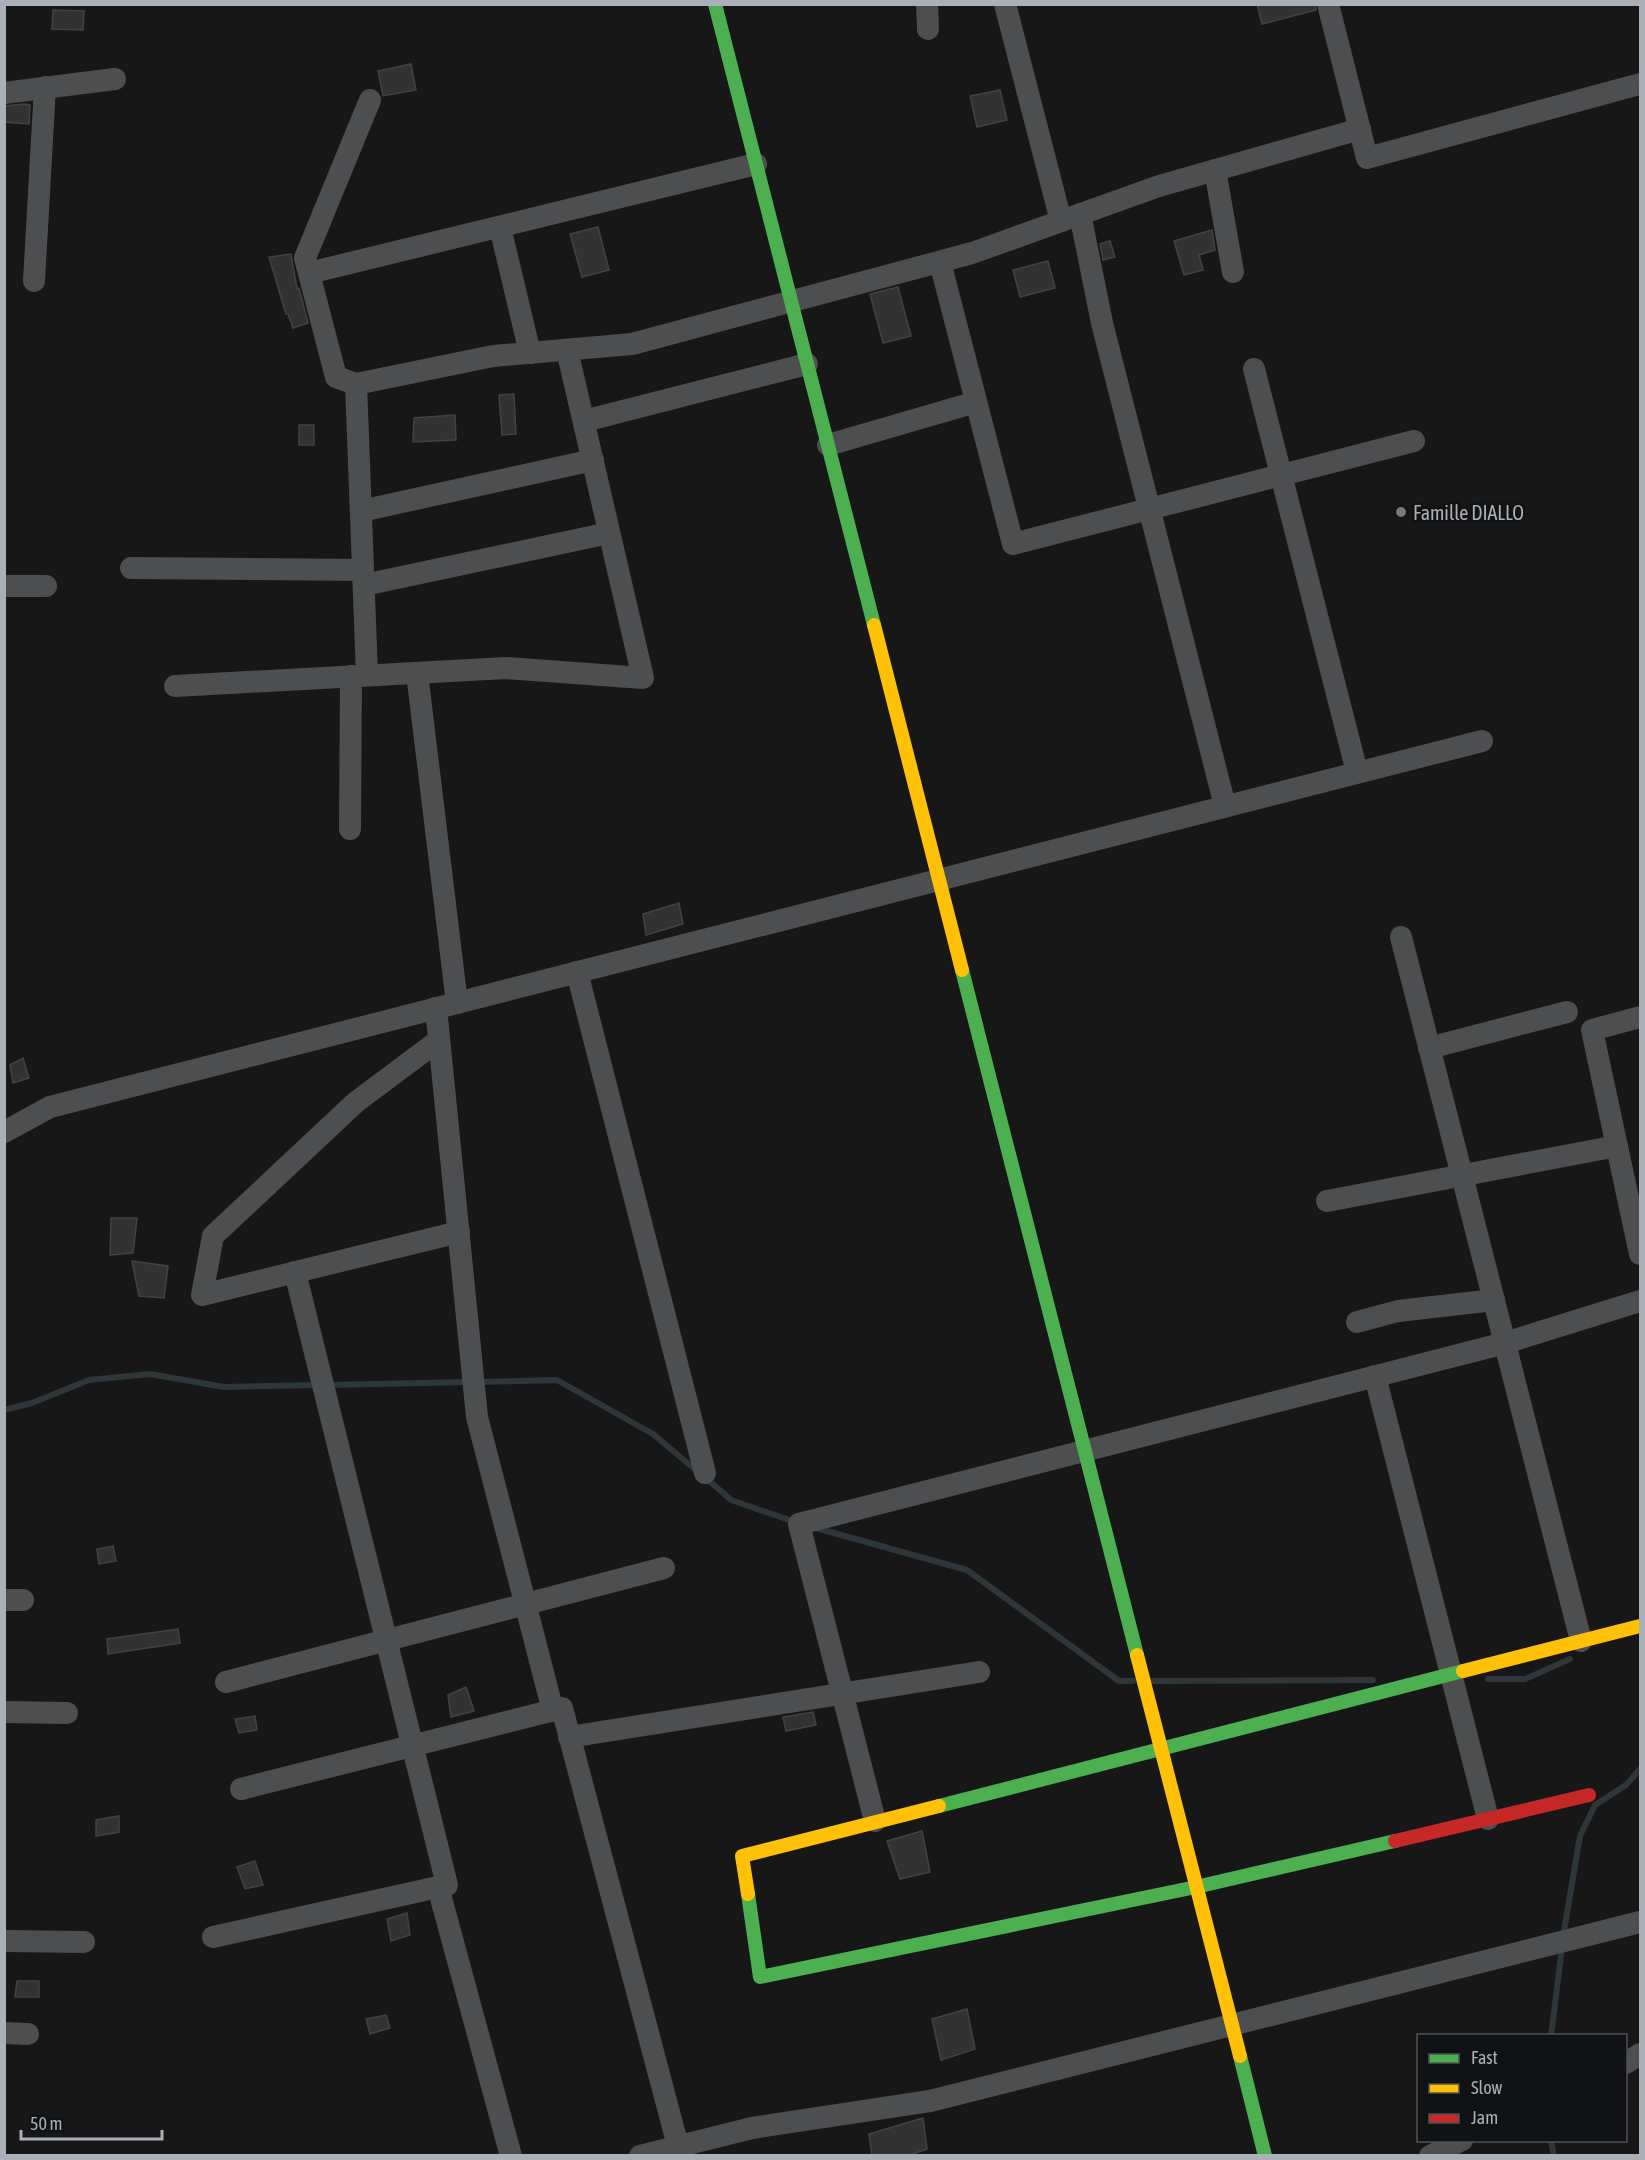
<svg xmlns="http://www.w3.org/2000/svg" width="1645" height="2160" viewBox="0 0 1645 2160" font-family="'Asap Condensed',sans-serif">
  <rect width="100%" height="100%" fill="#171718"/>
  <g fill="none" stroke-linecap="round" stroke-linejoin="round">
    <!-- stream -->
    <g stroke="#2e363a" stroke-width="6">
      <polyline points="478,1382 557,1380 653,1434 698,1472"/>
      <polyline points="328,1385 468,1382"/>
      <polyline points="4,1410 32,1403 89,1380 150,1374 224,1387 318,1385"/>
      <polyline points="706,1478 731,1500 795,1522"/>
      <polyline points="816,1528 967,1570 1119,1681 1133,1681"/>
      <polyline points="1488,1679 1525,1679 1570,1659"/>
      <polyline points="1152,1681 1373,1680"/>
      <polyline points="1563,1937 1580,1836 1595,1805 1626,1785 1640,1769"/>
      <polyline points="1551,2036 1562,1947"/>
      <polyline points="1551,2140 1554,2156"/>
    </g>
  </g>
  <!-- building -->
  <g fill="#323233" stroke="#404244" stroke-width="1.5">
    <polygon points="1257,4 1315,4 1316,10 1262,24"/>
    <polygon points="53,10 84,11 83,30 52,29"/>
    <polygon points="411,64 416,90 383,96 378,71"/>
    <polygon points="1000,90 1007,120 977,127 970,96"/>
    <polygon points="24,104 30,105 29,124 4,122 4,106"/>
    <polygon points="598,227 609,270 582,277 570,234"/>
    <polygon points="1212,230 1215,250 1199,255 1203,270 1184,275 1174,241"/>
    <polygon points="1110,241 1115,257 1103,260 1100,244"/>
    <polygon points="291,254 297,289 299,288 308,323 293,328 288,314 286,314 269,257"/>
    <polygon points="1048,261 1055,288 1020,297 1013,270"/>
    <polygon points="898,287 911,336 883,343 870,294"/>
    <polygon points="514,394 516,434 502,435 499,395"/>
    <polygon points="455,415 456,440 413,442 414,418"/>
    <rect x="299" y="425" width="15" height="20"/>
    <polygon points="679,903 683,924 646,935 643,914"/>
    <polygon points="23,1058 29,1078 13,1083 10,1065"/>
    <polygon points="111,1218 137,1218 133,1253 110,1255"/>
    <polygon points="132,1261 168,1266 164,1298 139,1296"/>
    <polygon points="113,1546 116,1561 99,1564 97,1549"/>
    <polygon points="178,1629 180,1643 108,1654 107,1639"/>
    <polygon points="466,1687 474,1711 451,1717 448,1695"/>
    <polygon points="813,1712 816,1725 786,1731 783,1717"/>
    <polygon points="255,1716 257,1730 239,1733 235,1719"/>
    <polygon points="119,1816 119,1832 96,1836 96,1820"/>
    <polygon points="922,1831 930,1872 900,1879 887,1841"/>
    <polygon points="255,1861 263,1885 245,1889 237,1867"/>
    <polygon points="407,1913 410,1935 391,1941 387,1919"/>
    <polygon points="17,1981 39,1981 39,1997 15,1997"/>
    <polygon points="967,2009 975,2049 941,2060 932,2019"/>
    <polygon points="386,2015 390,2028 370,2034 366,2019"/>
    <polygon points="923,2118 927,2149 907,2156 872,2156 869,2134"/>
  </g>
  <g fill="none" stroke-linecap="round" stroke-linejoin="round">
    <!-- street -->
    <g stroke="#4c4e50" stroke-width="22">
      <polyline points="927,4 928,29"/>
      <polyline points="1005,4 1061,221"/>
      <polyline points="1328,4 1367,158 1640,84"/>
      <polyline points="4,93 115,79"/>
      <polyline points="370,100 305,258 336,377 356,384 493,356 632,344 972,253 1159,186 1360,129"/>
      <polyline points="1215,170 1233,272"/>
      <polyline points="1080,214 1102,323 1225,806"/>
      <polyline points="500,227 530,353"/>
      <polyline points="940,262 1013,544 1414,441"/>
      <polyline points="309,273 756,164"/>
      <polyline points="34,281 45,87"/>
      <polyline points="1254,369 1357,772"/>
      <polyline points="356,384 367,675"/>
      <polyline points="584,421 807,364"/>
      <polyline points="828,445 976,402"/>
      <polyline points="361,511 593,460"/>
      <polyline points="131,568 363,570"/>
      <polyline points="364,585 609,533"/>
      <polyline points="4,586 46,586"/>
      <polyline points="417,673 457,1003"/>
      <polyline points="175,686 506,668 643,678 567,350"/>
      <polyline points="350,829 351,676"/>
      <polyline points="1401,937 1581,1641"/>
      <polyline points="577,972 705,1473"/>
      <polyline points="436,1008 477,1417 553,1711"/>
      <polyline points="1640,1017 1592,1030 1640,1254"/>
      <polyline points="439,1040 356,1102 213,1236 202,1295 459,1232"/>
      <polyline points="1429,1048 1567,1012"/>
      <polyline points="4,1132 50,1107 1482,741"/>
      <polyline points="1327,1201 1617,1146"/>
      <polyline points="1357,1322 1398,1311 1494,1300"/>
      <polyline points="1375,1376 1488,1819"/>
      <polyline points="4,1600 23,1600"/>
      <polyline points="226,1682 664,1568"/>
      <polyline points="4,1712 67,1713"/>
      <polyline points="569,1737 979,1672"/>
      <polyline points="241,1789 562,1708 678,2146"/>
      <polyline points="875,1821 799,1524 1505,1343 1640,1301"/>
      <polyline points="438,1887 511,2156"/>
      <polyline points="213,1937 447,1885 295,1272"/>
      <polyline points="4,1941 84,1942"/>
      <polyline points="4,2033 28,2034"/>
      <polyline points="1626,2063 1640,2054"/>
      <polyline points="640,2156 752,2128 930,2101 1640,1922"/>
      <polyline points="1430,2156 1462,2140"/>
    </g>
    <!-- fast -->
    <g stroke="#4caf50" stroke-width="14">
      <polyline points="715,4 874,625"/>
      <polyline points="962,970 1137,1655"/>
      <polyline points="939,1806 1463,1671"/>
      <polyline points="748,1894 760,1977 1196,1887 1395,1841"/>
      <polyline points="1240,2056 1265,2156"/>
    </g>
    <!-- slow -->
    <g stroke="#ffc107" stroke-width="14">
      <polyline points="874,625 962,970"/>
      <polyline points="1137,1655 1240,2056"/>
      <polyline points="1463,1671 1640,1626"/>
      <polyline points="748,1894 742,1856 939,1806"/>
    </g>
    <!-- jam -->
    <polyline stroke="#c62828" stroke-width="14" points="1395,1841 1589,1795"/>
  </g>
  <!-- markers -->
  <circle fill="#777a7f" stroke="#111213" stroke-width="2" cx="1401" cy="512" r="6"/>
  <g text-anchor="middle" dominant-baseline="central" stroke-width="5" stroke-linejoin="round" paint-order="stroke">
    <!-- poi labels -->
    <g font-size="20" fill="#aab0b7" stroke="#111213" text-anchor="start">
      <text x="1413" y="512">Famille DIALLO</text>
    </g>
  </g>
  <!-- border -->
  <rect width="1645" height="2160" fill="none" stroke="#aab0b7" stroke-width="12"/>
  <!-- legend -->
  <rect x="1417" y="2034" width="210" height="108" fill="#111213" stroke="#4e5155" stroke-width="1.5"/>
  <rect x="1429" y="2054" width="30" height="9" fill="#4caf50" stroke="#4e5155" stroke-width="1.5"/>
  <text x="1471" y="2064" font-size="18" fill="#aab0b7">Fast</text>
  <rect x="1429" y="2084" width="30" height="9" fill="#ffc107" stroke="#4e5155" stroke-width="1.5"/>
  <text x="1471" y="2094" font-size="18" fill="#aab0b7">Slow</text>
  <rect x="1429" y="2114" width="30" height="9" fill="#c62828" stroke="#4e5155" stroke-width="1.5"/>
  <text x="1471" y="2124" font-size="18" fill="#aab0b7">Jam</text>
  <!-- scale -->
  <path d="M21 2130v9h141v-9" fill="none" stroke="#aab0b7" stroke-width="3"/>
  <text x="30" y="2130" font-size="18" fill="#aab0b7" stroke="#111213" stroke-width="4.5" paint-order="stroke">50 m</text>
</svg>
